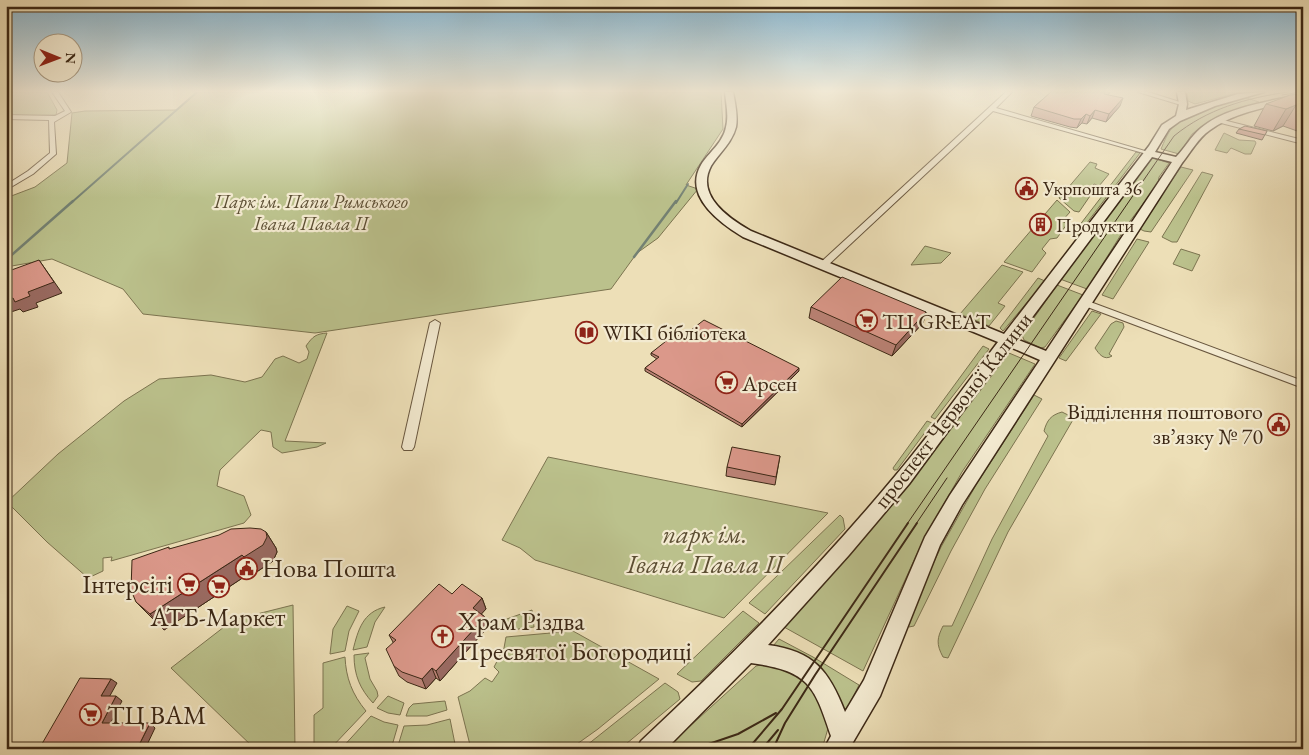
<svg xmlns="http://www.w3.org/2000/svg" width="1309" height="755" viewBox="0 0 1309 755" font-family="'EB Garamond',serif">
  <rect width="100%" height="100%" fill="#eddfb7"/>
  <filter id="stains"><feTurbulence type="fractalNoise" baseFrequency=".004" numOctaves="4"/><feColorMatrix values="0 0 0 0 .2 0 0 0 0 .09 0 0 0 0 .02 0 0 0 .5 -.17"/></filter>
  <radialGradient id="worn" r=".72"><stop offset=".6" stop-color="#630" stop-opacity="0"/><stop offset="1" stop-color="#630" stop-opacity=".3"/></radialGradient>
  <!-- green -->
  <g fill="#bbc18c" stroke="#7c7450">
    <polygon points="6,92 47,92 57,110 56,115 6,116"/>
    <polygon points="198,92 721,92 723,129 686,185 698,189 658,238 637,253 611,289 315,333 143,314 123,289 52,259 6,267 6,198 35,187 67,163 72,113 85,111 177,110"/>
    <polygon points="1187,92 1240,92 1195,104 1188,101"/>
    <path d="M1247,98L1259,102L1204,125L1192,134L1179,154L1161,149C1164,142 1167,134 1172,128C1182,115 1230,100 1247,98Z"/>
    <polygon points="1224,133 1239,140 1255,141 1256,143 1251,154 1245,154 1231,148 1227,153 1215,150"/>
    <polygon points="1136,152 1140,153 1077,236 1072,235"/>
    <polygon points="1153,158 1169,163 1159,177 1158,184 1127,225 1087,289 1060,279 1149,159"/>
    <polygon points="1090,162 1097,164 1095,168 1109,174 1099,186 1094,184 1088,191 1090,196 1079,212 1074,211 1059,198 1064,189 1067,189"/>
    <polygon points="1181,167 1193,170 1151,232 1144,231 1138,228"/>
    <polygon points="1202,172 1213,175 1177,242 1172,242 1162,237"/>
    <polygon points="1057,200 1070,212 1062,221 1067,224 1057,238 1050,239 1042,249 1046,253 1032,272 1004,262"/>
    <polygon points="1137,239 1149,242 1113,299 1102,295"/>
    <polygon points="925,246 951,253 941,263 911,265"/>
    <polygon points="1181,249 1200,255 1192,271 1173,264"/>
    <polygon points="1002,265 1023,272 998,303 1005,306 989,326 960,314"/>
    <polygon points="1038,278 1045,281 1003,331 1000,328"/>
    <polygon points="1057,285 1083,295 1045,347 1041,348 1024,340 1022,335"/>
    <polygon points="1092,311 1101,314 1066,361 1059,358"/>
    <path d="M1116,321L1123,323L1124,327L1109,354L1112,356C1104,361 1099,354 1095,348L1111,324Z"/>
    <path d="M327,333L285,441L326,443L317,447L282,453L273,447L271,432L261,430L220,470L217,486L244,496L251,515L244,523L111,561L112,557L103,558V571L88,578L47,542L7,502L58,454L124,401L159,379L211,375L245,382L262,377L275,359L283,356L299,363L307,359L309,352L306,346C313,336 316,334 327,333Z"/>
    <polygon points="983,346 989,349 935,419 931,417"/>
    <polygon points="1009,353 1035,364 962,472 923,541 863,671 784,627 909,484"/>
    <polygon points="1034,395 1042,399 985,489 951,551 914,626 909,627 906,621 941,547 976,485"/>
    <path d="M1062,412L1074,418L1008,532L948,658L943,657C936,644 937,638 943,626H952L992,539L1048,436L1044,431C1047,420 1051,415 1062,412Z"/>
    <polygon points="927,421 932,423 897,470 894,470 893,468"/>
    <polygon points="548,457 828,513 724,618 535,560 520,548 502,540"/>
    <polygon points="840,515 843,518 845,529 765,614 749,603"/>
    <polygon points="293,605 295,749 255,749 171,668 233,620"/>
    <polygon points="347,606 359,611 349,631 345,651 330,654 333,629"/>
    <path d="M385,607L375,622L367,647L353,650C358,630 363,612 385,607Z"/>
    <polygon points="532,610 534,627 504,631 504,620"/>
    <polygon points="743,611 759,623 701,681 692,682 677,674"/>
    <polygon points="573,631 659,679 598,729 570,749 471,749 458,697 470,691 485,678 492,682 499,672 494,667 504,648 506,637"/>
    <polygon points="779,639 813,657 859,685 847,709 843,708 773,646"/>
    <path d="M369,653L365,658L370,679L377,691L378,696L373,703C360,689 354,675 354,655Z"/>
    <path d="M345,657C346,678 352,694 366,711L330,749H314V715L323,708V663Z"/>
    <polygon points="771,663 789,668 813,686 829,725 822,749 665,749 756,666"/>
    <polygon points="665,683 678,692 680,699 620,749 582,749"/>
    <polygon points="388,696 404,703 400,715 388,713 377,708"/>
    <polygon points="445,701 447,710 427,716 406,716 409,708 413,704"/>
    <polygon points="371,716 384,722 398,725 391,749 341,749"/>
    <polygon points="450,719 456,749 397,749 404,726 427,725"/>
  </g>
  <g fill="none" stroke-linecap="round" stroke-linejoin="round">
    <!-- stream-far1 -->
    <g stroke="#748173" stroke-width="2">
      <polyline points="71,203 197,92"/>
      <polyline points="676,203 688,184"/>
    </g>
    <!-- stream -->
    <g stroke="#748173" stroke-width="2.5">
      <polyline points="634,257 676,201"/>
      <polyline points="6,260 73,201"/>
    </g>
    <defs>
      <g id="street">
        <polygon points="52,92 58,92 71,112 54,122 56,154 33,174 6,190 6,185 28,171 50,153 49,120 6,119 6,115 55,116 65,111"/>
        <polygon points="1006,92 1012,92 996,108 1152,153 1147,154 993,111 826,267 820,267 820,263"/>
        <polygon points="1138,92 1148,92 1186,104 1181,105"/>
        <polygon points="1219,119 1303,140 1303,144 1217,122 1216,121"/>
        <polygon points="1085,300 1303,381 1303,388 1082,305 1081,303 1082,301"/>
        <polygon points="435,320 440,323 414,447 412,450 404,450 402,447 430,323"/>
      </g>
      <path id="secondary" d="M725,92H733C735,103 738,116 736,127C732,143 719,153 711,166C695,196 730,219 751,231L1004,334L1149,146L1162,125L1176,116L1179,104L1177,92H1185L1187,104L1186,110L1238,94L1264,92L1215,106L1180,121L1169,129L1155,152L1176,157C1185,148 1191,136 1201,128C1225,107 1272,101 1303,94V100C1272,106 1236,111 1210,130C1198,138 1191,152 1182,163L962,505L940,545L880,696L849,749H824L831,736C814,684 808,671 751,663L666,749H637L641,741C731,657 818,569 896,475C932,432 964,387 998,342L743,237C720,223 683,196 701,165C709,152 723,143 726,127C729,116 726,103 725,92ZM1152,157L1172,162L1046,351L1016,339ZM1010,347L1040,360L950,495L925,537L864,680L845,712C829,671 814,651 768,645L849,555L909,484Z"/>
    </defs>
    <!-- street casing -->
    <use href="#street" stroke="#68563e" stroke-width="2"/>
    <!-- secondary casing -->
    <use href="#secondary" stroke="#3c2815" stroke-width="3"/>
    <!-- street -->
    <use href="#street" fill="#f3ead0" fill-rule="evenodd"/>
    <!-- secondary -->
    <use href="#secondary" fill="#f3ead0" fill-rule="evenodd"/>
    <!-- tram-far1 -->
    <g stroke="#3c2815" stroke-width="1">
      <polyline points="1282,95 1301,92"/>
      <path d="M907,524L1174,136C1207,109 1246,98 1288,92"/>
      <polyline points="916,524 947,478"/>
    </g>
    <!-- tram -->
    <g stroke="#3c2815" stroke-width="2">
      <polyline points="694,749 738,734 776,713"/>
      <polyline points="748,749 782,709 908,523"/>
      <polyline points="762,749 778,730"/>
      <polyline points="773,749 785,723 815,675 917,523"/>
    </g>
  </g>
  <!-- wall -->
  <g fill="#bc8377" stroke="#3c2815">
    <polygon points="1051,92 1110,92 1108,95 1120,106 1106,122 1092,118 1087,124 1082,123 1077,128 1070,127 1031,116 1034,107"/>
    <polygon points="1303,94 1303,133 1283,126 1273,131 1254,126 1266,104"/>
    <polygon points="1239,129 1267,131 1262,140 1236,133"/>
    <polygon points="811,307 926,312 923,323 892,356 809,318"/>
    <polygon points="682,337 799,371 742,427 645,371 645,368 657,359 651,355 651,353"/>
    <polygon points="780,456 775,485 726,476 727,467"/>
    <polygon points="266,532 276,548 277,552 273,561 255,573 253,571 164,630 136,602 170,549"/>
    <polygon points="452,594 482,598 486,609 481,614 485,617 488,627 440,681 436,678 426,689 407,682 399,676 394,666 393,642 389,635"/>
  </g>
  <!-- shaded-wall -->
  <g fill="#996a61" stroke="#3c2815">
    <polygon points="1123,98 1120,106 1106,122 1109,114"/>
    <polygon points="1296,105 1283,126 1273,131 1286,109"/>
    <polygon points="1095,110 1092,118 1087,124 1090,116"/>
    <polygon points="1086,114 1082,123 1077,128 1081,119"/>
    <polygon points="39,260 62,293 36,303 38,307 23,312 20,309 11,312 6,317 6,300 28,292"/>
    <polygon points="926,312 923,323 892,356 896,345"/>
    <polygon points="799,368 799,371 742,427 742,424"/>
    <polygon points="266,532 276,548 277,552 273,561 255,573 253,571 164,630 150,614 242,555"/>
    <polygon points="482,598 486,609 477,619 473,608"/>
    <polygon points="485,617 488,627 440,681 436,671"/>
    <polygon points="432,668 436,678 426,689 422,679"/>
    <polygon points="111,679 117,683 107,701 101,696"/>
    <polygon points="116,696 122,701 108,728 102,723"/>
    <polygon points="150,723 155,728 145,749 137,749"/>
  </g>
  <!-- building -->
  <g fill="#db988a" stroke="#3c2815">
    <polygon points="1051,92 1105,92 1104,94 1123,98 1109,114 1095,110 1090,116 1086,114 1081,119 1074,119 1034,107"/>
    <polygon points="1303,94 1303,107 1296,105 1286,109 1266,104 1290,95"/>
    <polygon points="1245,126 1267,131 1265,135 1239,129"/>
    <polygon points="39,260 54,282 28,292 30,296 15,302 13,298 6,300 6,272"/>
    <polygon points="842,277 926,312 896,345 811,307"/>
    <polygon points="704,320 799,368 742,424 645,368 659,357 651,353 675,334 682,337"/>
    <polygon points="732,447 780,456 776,477 727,467"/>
    <polygon points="250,528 261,529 266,532 267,537 263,545 244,557 242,555 150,614 136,602 131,590 132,560 169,547 169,549 219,535 231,529"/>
    <polygon points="439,584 452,594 462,584 482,598 473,608 485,617 436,671 432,668 422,679 402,672 394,666 386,649 396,640 389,635"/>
    <polygon points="80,678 111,679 101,696 116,696 102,723 150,723 137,749 39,749"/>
  </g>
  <!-- sky -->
  <linearGradient id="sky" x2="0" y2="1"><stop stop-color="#88b7d2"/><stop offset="0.46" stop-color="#f7f1df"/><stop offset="1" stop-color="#f7f1df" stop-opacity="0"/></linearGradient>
  <rect width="1309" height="198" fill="url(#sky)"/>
  <!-- icons -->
  <defs>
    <symbol id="civic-ring" viewBox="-11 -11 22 22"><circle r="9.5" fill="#f3ead0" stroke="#8f2418" stroke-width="1.5"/><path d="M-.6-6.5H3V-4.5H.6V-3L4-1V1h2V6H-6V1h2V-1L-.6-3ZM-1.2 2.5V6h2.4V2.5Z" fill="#8f2418"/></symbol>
    <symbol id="building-ring" viewBox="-11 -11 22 22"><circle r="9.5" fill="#f3ead0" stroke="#8f2418" stroke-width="1.5"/><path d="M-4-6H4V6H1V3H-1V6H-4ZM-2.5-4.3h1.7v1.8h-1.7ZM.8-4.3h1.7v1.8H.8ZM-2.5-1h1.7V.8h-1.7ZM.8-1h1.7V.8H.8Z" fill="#8f2418"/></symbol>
    <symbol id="supermarket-ring" viewBox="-11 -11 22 22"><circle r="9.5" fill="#f3ead0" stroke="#8f2418" stroke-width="1.5"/><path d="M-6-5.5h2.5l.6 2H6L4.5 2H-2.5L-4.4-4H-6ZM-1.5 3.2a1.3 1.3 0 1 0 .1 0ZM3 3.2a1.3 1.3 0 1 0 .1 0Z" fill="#8f2418"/></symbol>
    <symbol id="library-ring" viewBox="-11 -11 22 22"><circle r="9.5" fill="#f3ead0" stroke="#8f2418" stroke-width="1.5"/><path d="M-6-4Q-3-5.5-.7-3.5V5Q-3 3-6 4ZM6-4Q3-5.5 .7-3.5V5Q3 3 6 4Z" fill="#8f2418"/></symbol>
    <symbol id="church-ring" viewBox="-11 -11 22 22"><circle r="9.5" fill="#f3ead0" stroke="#8f2418" stroke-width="1.5"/><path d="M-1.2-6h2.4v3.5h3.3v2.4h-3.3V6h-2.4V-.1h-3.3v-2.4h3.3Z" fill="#8f2418"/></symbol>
  </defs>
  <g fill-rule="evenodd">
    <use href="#civic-ring" x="1014" y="176" width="25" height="25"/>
    <use href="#building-ring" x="1028" y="212" width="25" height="25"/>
    <use href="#supermarket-ring" x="854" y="308" width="25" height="25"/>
    <use href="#library-ring" x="574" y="320" width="25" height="25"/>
    <use href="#supermarket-ring" x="714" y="370" width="25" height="25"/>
    <use href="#civic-ring" x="1266" y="412" width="25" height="25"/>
    <use href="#civic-ring" x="234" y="556" width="25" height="25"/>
    <use href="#supermarket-ring" x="176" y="572" width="25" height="25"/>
    <use href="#supermarket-ring" x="206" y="574" width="25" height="25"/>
    <use href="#church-ring" x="430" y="624" width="25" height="25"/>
    <use href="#supermarket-ring" x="78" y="702" width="25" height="25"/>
  </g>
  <g text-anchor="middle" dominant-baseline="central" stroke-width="4.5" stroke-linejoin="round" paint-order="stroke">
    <!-- far-poi labels -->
    <g font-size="19" fill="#3c2815" stroke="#f3ead0" text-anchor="start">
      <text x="1043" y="188">Укрпошта 36</text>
      <text x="1056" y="225">Продукти</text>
    </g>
    <!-- far-park labels -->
    <g font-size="19" font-style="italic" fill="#5c4e33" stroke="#f3ead0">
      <text x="311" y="201">Парк ім. Папи Римського<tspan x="311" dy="22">Івана Павла ІІ</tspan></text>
    </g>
    <!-- poi labels -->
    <g font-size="22" fill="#3c2815" stroke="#f3ead0" text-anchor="start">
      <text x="882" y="321">ТЦ GREAT</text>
      <text x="603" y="332">WIKI бібліотека</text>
      <text x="742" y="383">Арсен</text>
      <text x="1263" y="411" text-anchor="end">Відділення поштового<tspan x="1263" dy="25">зв’язку № 70</tspan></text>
    </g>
    <!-- street labels -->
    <g font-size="22" fill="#3c2815" stroke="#f3ead0">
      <text transform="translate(953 410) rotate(-52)">проспект Червоної Калини</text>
    </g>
    <!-- near-park labels -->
    <g font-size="26" font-style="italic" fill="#5c4e33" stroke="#f3ead0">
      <text x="705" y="534">парк ім.<tspan x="705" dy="30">Івана Павла II</tspan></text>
    </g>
    <!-- near-poi labels -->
    <g font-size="26" fill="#3c2815" stroke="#f3ead0" text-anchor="start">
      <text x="262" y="568">Нова Пошта</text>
      <text x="173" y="584" text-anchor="end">Інтерсіті</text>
      <text x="218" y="617" text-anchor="middle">АТБ-Маркет</text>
      <text x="458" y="621">Храм Різдва<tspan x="458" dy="30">Пресвятої Богородиці</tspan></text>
      <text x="107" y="715">ТЦ ВАМ</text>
    </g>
  </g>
  <!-- margin -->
  <rect width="1309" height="755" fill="none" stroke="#eddfb7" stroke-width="25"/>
  <rect x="8" y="8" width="1294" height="740" fill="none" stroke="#3c2815" stroke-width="2.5"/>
  <rect x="12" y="12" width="1284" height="730" fill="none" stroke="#3c2815"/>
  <!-- north arrow -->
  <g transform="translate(58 58) rotate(91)"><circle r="24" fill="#f3ead0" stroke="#aa9c85"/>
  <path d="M0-4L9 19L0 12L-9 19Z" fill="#8f2418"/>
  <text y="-8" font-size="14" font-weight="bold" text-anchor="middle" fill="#3c2815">N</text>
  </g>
  <rect width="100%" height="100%" filter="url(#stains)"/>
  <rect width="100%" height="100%" fill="url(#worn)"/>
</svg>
